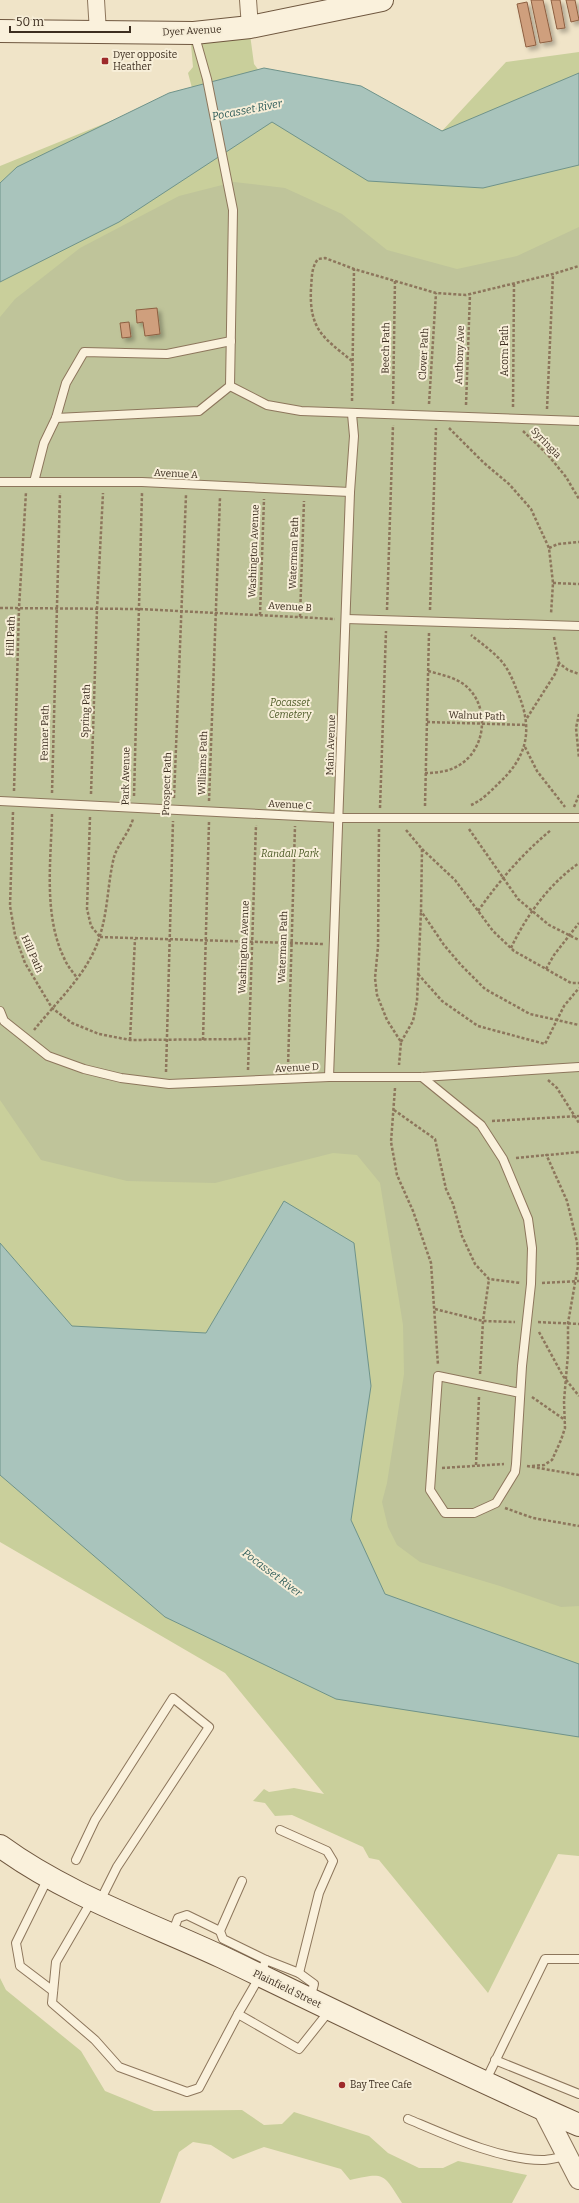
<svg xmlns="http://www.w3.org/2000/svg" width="579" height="2203" viewBox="0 0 579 2203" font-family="Bitter,serif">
  <defs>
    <filter id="shadow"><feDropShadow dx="3.5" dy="3.5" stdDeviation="2" flood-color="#0004"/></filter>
  </defs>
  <rect width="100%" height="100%" fill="#f0e4c8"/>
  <!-- green -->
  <g fill="#c9cf9b">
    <polygon points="249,27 254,64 260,72 442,131 506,62 579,52 579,1856 558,1854 488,1993 379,1860 369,1858 363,1847 292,1815 275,1816 265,1803 253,1801 264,1789 269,1792 294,1788 324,1794 225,1673 0,1542 0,166 192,88 188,73 193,67 190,33"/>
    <path d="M0,1978L6,1990L81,2051L105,2091L154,2111L242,2110L264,2125L282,2124L294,2112L369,2136L388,2153L419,2168H443L458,2161L527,2175L512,2203H402C383,2173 385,2172 350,2180L341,2169L264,2147L233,2159L211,2145L193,2142L179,2152L160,2203H0Z"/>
  </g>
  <!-- cemetery -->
  <polygon fill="#bfc49a" points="234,182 285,188 342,214 387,250 457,269 517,256 579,227 579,1606 561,1607 500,1586 420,1562 397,1545 388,1527 382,1502 387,1483 404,1374 403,1325 380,1183 357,1155 333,1153 215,1183 127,1181 41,1160 0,1100 0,317 15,299 80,248 179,196"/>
  <!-- water -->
  <g fill="#a9c4bc" stroke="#6f938a">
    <polygon points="264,68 361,86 442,131 579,73 579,165 483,188 368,181 272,122 119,222 0,282 0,183 17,167 169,93"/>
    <polygon points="284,1201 354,1243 371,1386 351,1520 385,1594 579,1664 579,1737 336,1699 165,1617 0,1475 0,1243 72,1326 206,1333"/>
  </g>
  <!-- building -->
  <g fill="#cf9f7d" stroke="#8d5f41" filter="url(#shadow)">
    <polygon points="531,0 543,0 552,41 540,43"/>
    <polygon points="551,0 560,0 565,28 557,29"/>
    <polygon points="566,0 575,0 579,20 571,22"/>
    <polygon points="527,2 536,45 526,47 517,4"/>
    <polygon points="157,308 160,334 145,336 143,322 137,323 136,310"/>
    <polygon points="129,322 131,337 122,338 120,323"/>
  </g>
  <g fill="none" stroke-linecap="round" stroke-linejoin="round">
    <defs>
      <g id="service">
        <polyline points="194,33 207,79 233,210 230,386 267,405 301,411 579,421"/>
        <polyline points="56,418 199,411 230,386"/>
        <polyline points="0,482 142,482 350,492"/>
        <polyline points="34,482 44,443 56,418 66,383 84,352 167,354 231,341"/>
        <polyline points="346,619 579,626"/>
        <polyline points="0,801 338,818 579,818"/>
        <polyline points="0,1011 4,1021 48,1056 84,1069 121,1078 169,1084 329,1077 422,1077 579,1067"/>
        <polyline points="329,1077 350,492 354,436 352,414"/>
        <polyline points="422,1077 481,1125 503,1159 528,1219 532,1248 531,1284 522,1366 516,1464 515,1472 496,1503 474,1513 445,1513 430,1490 438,1376 520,1393"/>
        <polyline points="280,1830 327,1851 333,1861 319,1893 299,1973 266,1960 260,1976 238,2014 299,2049 330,2010"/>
        <polyline points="76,1860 95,1820 173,1698 209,1727 117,1867 99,1903"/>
        <polyline points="48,1878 16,1943 20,1966 53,1991"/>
        <polyline points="242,1881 220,1931 223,1939 266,1960"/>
        <polyline points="92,1900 56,1962 52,2003 95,2040 119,2067 187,2092 199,2088 238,2014"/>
        <polyline points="172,1934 178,1918 187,1915 220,1931"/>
        <polyline points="299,1973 314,1984 310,1999"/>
        <polyline points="495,2060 579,2094"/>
        <polyline points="485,2082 545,1959 579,1959"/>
        <path d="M408,2119C446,2135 500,2160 542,2160C550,2160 559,2157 567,2156"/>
      </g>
      <g id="minor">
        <polyline points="96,0 98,32"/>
        <polyline points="248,0 250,27"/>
      </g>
      <polyline id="tertiary" points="543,2109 579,2179"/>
      <g id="secondary">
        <polyline points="0,31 194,33 250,27 382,0"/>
        <path d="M0,1846C67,1895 147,1922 222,1957C341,2014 458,2072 579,2125"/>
      </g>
    </defs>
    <!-- service casing -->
    <use href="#service" stroke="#8d765c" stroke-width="10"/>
    <!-- minor casing -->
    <use href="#minor" stroke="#8d765c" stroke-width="18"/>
    <!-- tertiary casing -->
    <use href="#tertiary" stroke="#8d765c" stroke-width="22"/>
    <!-- secondary casing -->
    <use href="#secondary" stroke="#6f573f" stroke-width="24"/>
    <!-- path -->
    <g stroke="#8d765c" stroke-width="2.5" stroke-dasharray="3 2" stroke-linecap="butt">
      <path d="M352,361C323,337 309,330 311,288C312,278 311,268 318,259L325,258L354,269L436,293L466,295L553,274L579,266"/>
      <polyline points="352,401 354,269"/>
      <polyline points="393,404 395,280"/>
      <polyline points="429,404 436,293"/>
      <polyline points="466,405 470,294"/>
      <polyline points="513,407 514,284"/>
      <polyline points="547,409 553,275"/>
      <polyline points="449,428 484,463 509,484 531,509 549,548 553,583 551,614"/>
      <polyline points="523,431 548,455 566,477 579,499"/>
      <polyline points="549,548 558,544 579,542"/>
      <polyline points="553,583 579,584"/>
      <polyline points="0,608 138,609 335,619"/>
      <polyline points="387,610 393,425"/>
      <polyline points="430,610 436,428"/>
      <polyline points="260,615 264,499"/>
      <polyline points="300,617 304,501"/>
      <polyline points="554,637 559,663 568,670 579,674"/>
      <polyline points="579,714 576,728 579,758"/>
      <polyline points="527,718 555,674 559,663"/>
      <polyline points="427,722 527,725"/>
      <polyline points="525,747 537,771 565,807"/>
      <path d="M425,773C438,773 451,771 461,764C485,748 489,711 470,690C460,678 442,675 428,671"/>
      <polyline points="14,791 19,608 26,492"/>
      <polyline points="52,793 60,493"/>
      <polyline points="91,794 97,609 103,493"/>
      <polyline points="134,796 142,493"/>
      <polyline points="174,798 186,495"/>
      <polyline points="209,801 220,497"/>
      <path d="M471,805C481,801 491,791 499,783C528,756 533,729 518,693C514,683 510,672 503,663C494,652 482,644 471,635"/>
      <polyline points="425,806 429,633"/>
      <polyline points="574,807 579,795"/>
      <polyline points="380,808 386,631"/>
      <polyline points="13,812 10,906 15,935 25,963 52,1008 72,1023 99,1034 130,1040 249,1039"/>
      <path d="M52,814C51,862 43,916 65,960C68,967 73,972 77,978"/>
      <polyline points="90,817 87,909 91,926 100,937"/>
      <polyline points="379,829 378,947 375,978 377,995 387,1020 401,1042 399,1065"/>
      <polyline points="469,829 518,899 549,925 579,940"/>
      <polyline points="406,830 422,849 421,911 444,945 461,965 485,989 530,1014 579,1025"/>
      <polyline points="422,849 455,880 493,931 514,951 571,983 579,983"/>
      <path d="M478,911C500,880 522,854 551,830"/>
      <polyline points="100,937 323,944"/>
      <path d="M511,948C526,916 549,884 579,863"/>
      <polyline points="546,969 554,955 579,923"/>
      <polyline points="418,974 442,1001 478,1026 545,1044 564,1006 579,988"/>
      <path d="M34,1030C58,1000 91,971 101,932C108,908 108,881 114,857C118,844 129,833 133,819"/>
      <polyline points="130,1040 135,939"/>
      <polyline points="203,1040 209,822"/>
      <polyline points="401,1042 413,1021 417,1001 421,911"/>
      <polyline points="288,1067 295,826"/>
      <polyline points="248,1070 256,825"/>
      <polyline points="166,1072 173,821"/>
      <polyline points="548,1080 557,1088 579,1123"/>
      <polyline points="395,1088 391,1142 397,1175 413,1211 431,1263 438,1365"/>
      <polyline points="394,1110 435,1139 446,1189 453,1204 462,1236 475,1264 489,1279 521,1283"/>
      <polyline points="492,1121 579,1116"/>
      <polyline points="516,1158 579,1152"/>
      <polyline points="542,1283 579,1281"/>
      <polyline points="435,1309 483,1321 515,1322"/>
      <polyline points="538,1322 579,1324"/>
      <polyline points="539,1332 563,1376 579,1396"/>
      <polyline points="480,1374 483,1321 489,1279"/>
      <polyline points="532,1397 565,1420"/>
      <polyline points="476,1465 479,1397"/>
      <polyline points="527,1466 579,1475"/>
      <polyline points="532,1466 544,1465 552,1460 561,1440 565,1428 564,1401 568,1354 568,1323 578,1266 577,1242 567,1201 546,1154"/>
      <polyline points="442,1468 504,1464"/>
      <polyline points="505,1508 533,1518 579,1526"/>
    </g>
    <!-- service -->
    <use href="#service" stroke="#faf1dc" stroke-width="8"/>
    <!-- minor -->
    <use href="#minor" stroke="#faf1dc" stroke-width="16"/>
    <!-- tertiary -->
    <use href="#tertiary" stroke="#faf1dc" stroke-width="20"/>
    <!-- secondary -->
    <use href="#secondary" stroke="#faf1dc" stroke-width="22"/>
  </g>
  <!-- markers -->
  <g fill="#9e2a2b" stroke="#f7eed8" stroke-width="1.5">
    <rect x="101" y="57" width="8" height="8" rx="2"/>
    <circle cx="342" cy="2085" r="4"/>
  </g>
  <g text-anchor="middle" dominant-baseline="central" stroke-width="4" stroke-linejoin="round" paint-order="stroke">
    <!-- street labels -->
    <g font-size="10" fill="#3d2e20" stroke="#f7eed8">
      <text transform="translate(192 31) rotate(-3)">Dyer Avenue</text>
      <text transform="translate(386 348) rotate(-89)">Beech Path</text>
      <text transform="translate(505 351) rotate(-90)">Acorn Path</text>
      <text transform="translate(424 354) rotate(-87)">Clover Path</text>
      <text transform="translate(460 355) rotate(-88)">Anthony Ave</text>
      <text transform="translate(546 443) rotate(46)">Syringia</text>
      <text transform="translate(176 474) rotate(3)">Avenue A</text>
      <text transform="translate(254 551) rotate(-88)">Washington Avenue</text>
      <text transform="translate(294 553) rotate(-88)">Waterman Path</text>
      <text transform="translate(290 607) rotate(3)">Avenue B</text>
      <text transform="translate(11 636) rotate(-88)">Hill Path</text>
      <text transform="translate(86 711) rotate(-88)">Spring Path</text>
      <text transform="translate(477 716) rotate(2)">Walnut Path</text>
      <text transform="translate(45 733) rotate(-89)">Fenner Path</text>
      <text transform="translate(331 745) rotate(-88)">Main Avenue</text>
      <text transform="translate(203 763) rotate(-88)">Williams Path</text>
      <text transform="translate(126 776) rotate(-89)">Park Avenue</text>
      <text transform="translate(167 784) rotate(-88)">Prospect Path</text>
      <text transform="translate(290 805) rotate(3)">Avenue C</text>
      <text transform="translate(244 947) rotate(-88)">Washington Avenue</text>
      <text transform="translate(283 947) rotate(-88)">Waterman Path</text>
      <text transform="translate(32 954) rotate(66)">Hill Path</text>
      <text transform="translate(297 1068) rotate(-3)">Avenue D</text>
      <text transform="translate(287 1989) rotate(26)">Plainfield Street</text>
    </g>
    <!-- poi labels -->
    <g font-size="10" fill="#3d2e20" stroke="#f7eed8" text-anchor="start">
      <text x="113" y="55">Dyer opposite<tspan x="113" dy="12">Heather</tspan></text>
      <text x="350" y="2085">Bay Tree Cafe</text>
    </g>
    <!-- park labels -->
    <g font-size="10" font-style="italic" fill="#4d5a26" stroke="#f7eed8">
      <text x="290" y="703">Pocasset<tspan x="290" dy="12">Cemetery</tspan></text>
      <text x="290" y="854">Randall Park</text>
    </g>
    <!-- water labels -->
    <g font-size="11" font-style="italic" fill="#2f5d5a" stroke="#f7eed8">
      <text transform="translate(247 110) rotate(-11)">Pocasset River</text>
      <text transform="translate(272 1573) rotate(37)">Pocasset River</text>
    </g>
  </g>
  <!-- scale -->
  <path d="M10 26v6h120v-6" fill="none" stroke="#3d2e20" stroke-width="2"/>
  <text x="16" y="26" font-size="12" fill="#3d2e20" stroke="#f7eed8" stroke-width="3" paint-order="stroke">50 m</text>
</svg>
